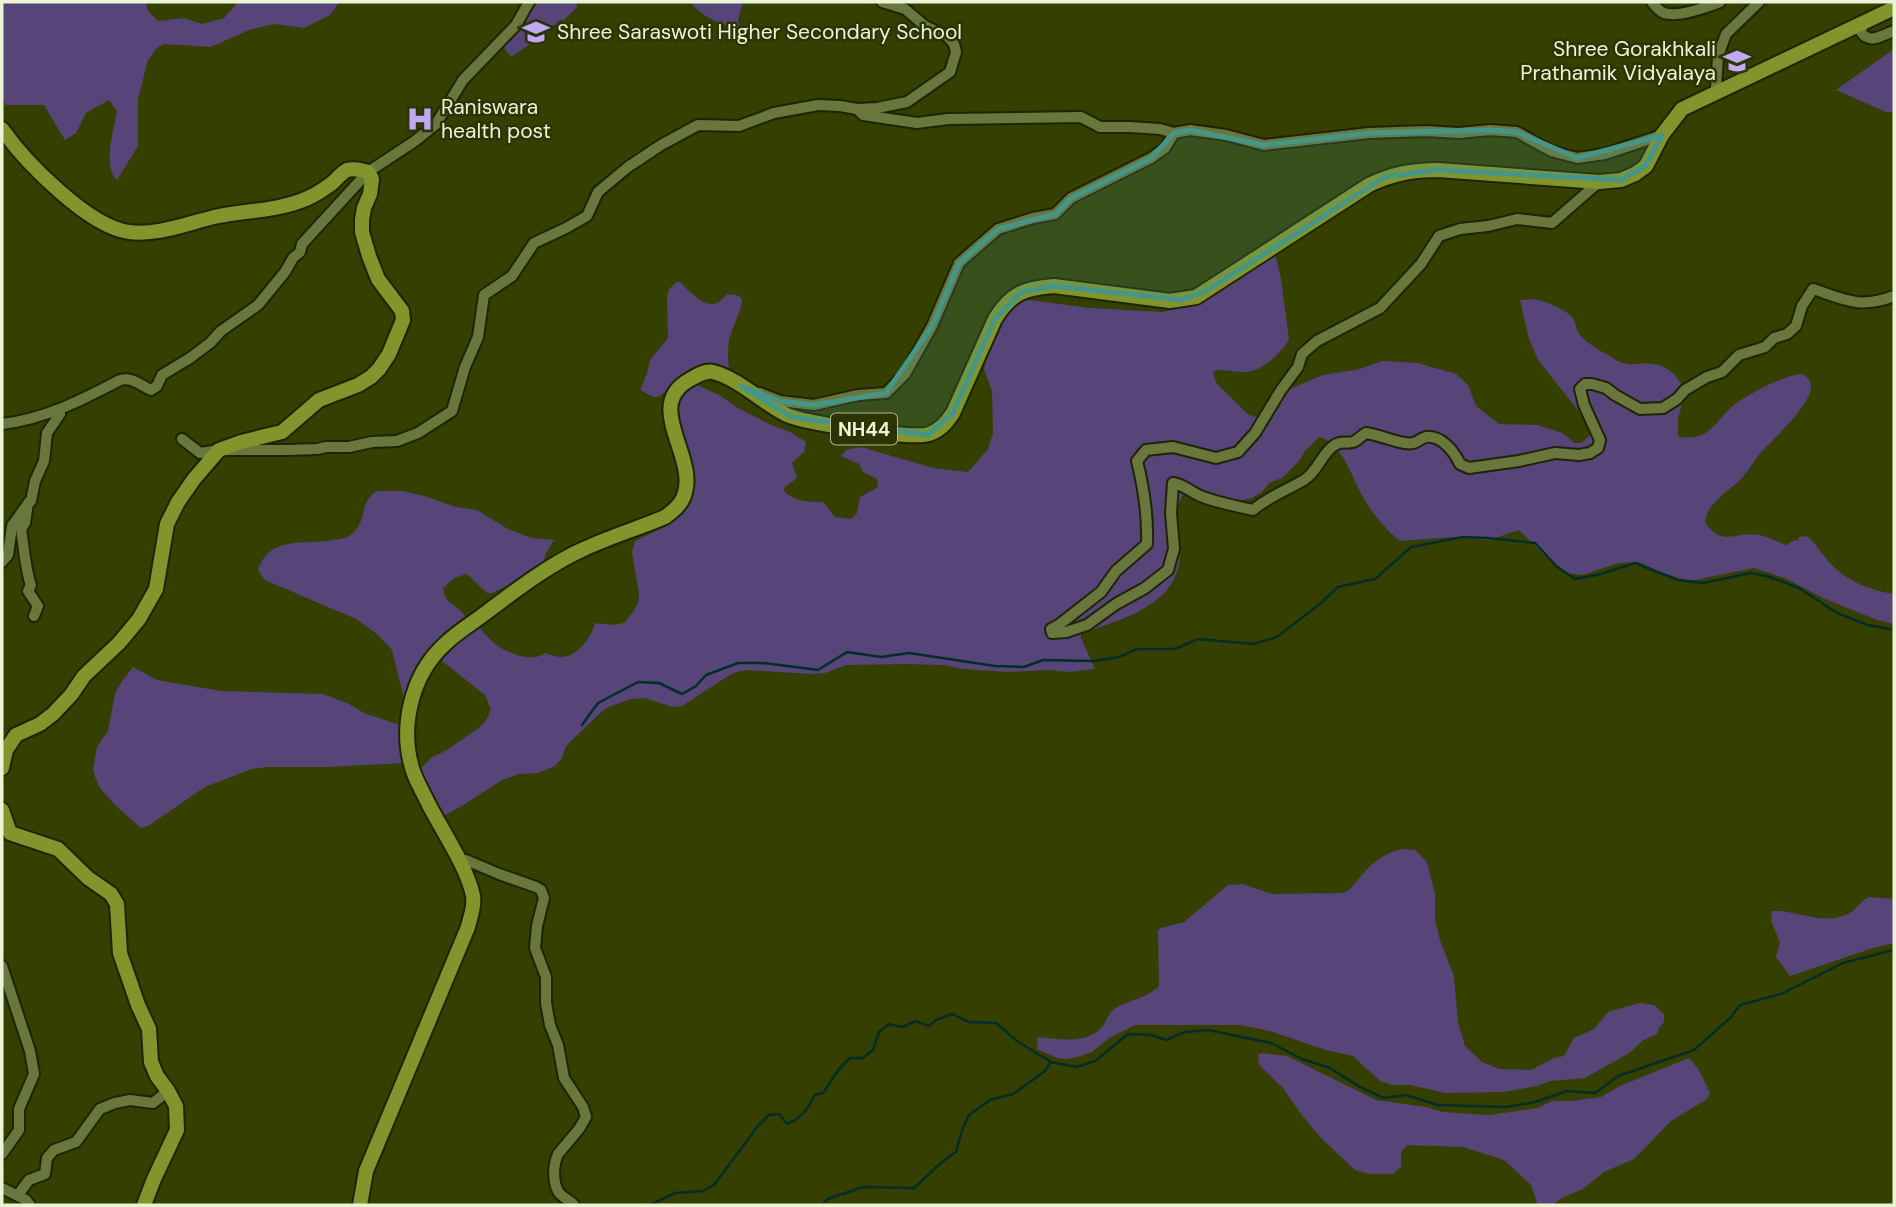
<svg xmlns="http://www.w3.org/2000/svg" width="1896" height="1207" viewBox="0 0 1896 1207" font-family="'DM Sans',sans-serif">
  <rect width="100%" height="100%" fill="#353f00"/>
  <!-- green -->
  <g fill="#574478">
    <path d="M2,2H146L148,11L158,21L184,18L202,24L224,18L238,2H340L330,15L304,28L274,24L249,30L211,47L164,44L157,48L148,60L138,99V146L117,180C102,166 114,130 117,111L109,100L86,113L76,133L65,140L44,105H6L2,96Z"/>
    <polygon points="538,2 575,2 578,6 563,21 561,19 553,26 554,28 511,57 504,48"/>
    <path d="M690,2H743L738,20L740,30C720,24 703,18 690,2Z"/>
    <polygon points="1894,49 1894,112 1886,112 1836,90"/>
    <path d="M1275,253L1281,279L1289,340C1280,354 1262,372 1244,372C1235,372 1226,370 1216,370L1213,373L1217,384L1249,415L1256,417L1263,415L1290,389L1323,375L1360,369L1382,361L1418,363L1456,374L1468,385L1476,406L1499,424L1538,425L1562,433L1575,443H1582L1591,434L1589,424L1538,360L1529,339L1520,300C1525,300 1532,299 1537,300C1546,301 1570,311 1574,320C1576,326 1576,329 1580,335C1590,346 1603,352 1616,360C1631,368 1638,362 1653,364C1668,365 1678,377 1685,390L1678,420V435L1680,437C1712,442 1716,417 1738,402C1753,392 1784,375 1802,374C1804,375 1809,378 1810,381C1818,400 1774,438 1762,451C1755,459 1750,469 1743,477C1730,491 1707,502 1705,522C1722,548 1735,531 1760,535C1768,537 1778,542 1786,545L1795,540L1797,541L1799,537L1806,536C1815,541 1818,549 1825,557C1843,580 1866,589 1894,594V624L1877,620L1823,598L1785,578L1754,568L1690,581L1664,574L1639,562L1619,563L1582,575L1568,573L1547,558L1519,530L1489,540L1453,537L1400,541C1388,532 1371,512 1364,499C1353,481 1343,443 1320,437L1305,451L1299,461L1282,478L1269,483L1262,492L1252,498L1239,501L1222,500L1186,490C1183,495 1180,500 1178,505C1175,514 1179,537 1180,548C1183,600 1132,616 1092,630H1087L1081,634V638L1095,669L1069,672L1049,670L1008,672L963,669L943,665L906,664L846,665L825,673L813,674L745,670L733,673L682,706L673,707L644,698L631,699L608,707L598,715L566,746L562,758L555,766L538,773L519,774L502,780L460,807L440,818L416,773L431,758L447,750L480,727L487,719L491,709L485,695L437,657L477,624C483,631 489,640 497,645C509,654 533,663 545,653C551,655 558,657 563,657C578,656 592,636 595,623L613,625L624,623L633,612L638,603L639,594L632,552L635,541L664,527L683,514L692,486L674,412L679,396L697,385L719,395L738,408L771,425L790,432L806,442L804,452L792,463L797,478L784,488V491C795,502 808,502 823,502L835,517L851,519L857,513L860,497L878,487L877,479L863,472L859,464L841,456L846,450L861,447L933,468L968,472L988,449L993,433L992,391L984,369L996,319L1010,304L1029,300L1090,308L1163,312L1195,304Z"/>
    <path d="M677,282H680C689,291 700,304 713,304C719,304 723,298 727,294C732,295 740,294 742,299C744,305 730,332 729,342C727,353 728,365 731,375C720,372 708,366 697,367C681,369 665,397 656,397C651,397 645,392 640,390L647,374L650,360L668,338L667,296L670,288Z"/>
    <path d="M377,491H402L424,496L456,507L477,510L508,529L531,538L554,540L546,553L542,566L526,577L492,593H487L467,574L454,578L443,588C445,604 452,602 462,612C464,615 467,619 469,622L431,651L406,706L392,650L378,635L356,619L265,580L258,570C270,535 305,545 333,540C338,539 345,539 349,536C366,524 360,511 369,498C371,495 374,493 377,491Z"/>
    <polygon points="133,667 157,680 221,691 323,694 349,704 364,713 403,726 404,763 327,767 266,767 252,769 205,787 148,826 141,828 116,806 100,788 95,777 93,769 97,747 108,731 115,693 122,681"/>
    <path d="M1403,849L1415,850L1427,862L1435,894V920L1440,940L1454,976L1458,1023L1465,1046L1482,1062L1499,1069L1531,1070L1554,1058L1564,1056L1574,1038L1594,1029L1608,1012L1640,1003L1654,1005L1664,1014V1022L1659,1028L1657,1034L1642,1041L1631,1052L1585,1078L1551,1081L1537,1086L1502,1092L1446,1093L1410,1085H1392L1380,1081L1353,1056L1326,1050L1270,1031L1240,1025H1135L1109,1038L1092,1052L1078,1057L1066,1059L1057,1058L1037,1049L1038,1037C1059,1039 1086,1045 1102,1027C1107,1021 1108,1013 1114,1009C1130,999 1144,1000 1159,986L1158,931L1161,928L1184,922L1228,885L1242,884L1272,894L1343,893L1349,890C1367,870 1375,855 1403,849Z"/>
    <path d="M1869,897L1894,899V943L1873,948L1790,976L1776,957L1780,942L1771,921L1772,911C1798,910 1822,926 1848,914C1856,910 1860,901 1869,897Z"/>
    <polygon points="1262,1053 1287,1056 1376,1100 1426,1107 1443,1112 1488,1115 1538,1108 1552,1101 1572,1101 1601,1097 1620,1086 1689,1058 1699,1070 1710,1093 1707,1099 1671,1121 1634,1159 1604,1172 1583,1189 1562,1198 1552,1205 1540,1205 1537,1203 1531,1185 1504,1160 1463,1147 1407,1145 1401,1152 1401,1167 1393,1174 1369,1174 1355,1170 1321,1138 1301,1114 1283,1088 1259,1065 1258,1055"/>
  </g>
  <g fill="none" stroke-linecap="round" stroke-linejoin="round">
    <!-- stream -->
    <g stroke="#032e27" stroke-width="2.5">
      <polyline points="582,725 598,703 638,682 659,683 682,694 696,686 706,675 738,663 764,663 818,670 847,652 881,657 909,653 995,666 1024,667 1043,660 1093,661 1119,657 1137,649 1175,649 1198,639 1253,644 1274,638 1281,634 1321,603 1338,587 1375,579 1411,547 1463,537 1487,538 1535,543 1556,566 1575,579 1601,574 1635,563 1678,580 1703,583 1751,573 1770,577 1799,588 1837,613 1868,625 1894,630"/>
      <path d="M650,1205L675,1193L703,1191L714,1185L758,1126L769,1115L779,1114L787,1124C803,1117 807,1110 815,1095L823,1093L839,1069L850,1058H863L873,1050L879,1032L889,1024L902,1027L916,1021L929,1026L936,1020L952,1014L969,1022L996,1023L1017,1041L1051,1062L1077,1067L1095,1061L1128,1034L1151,1035L1166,1040L1185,1032L1208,1030L1271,1043L1302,1059L1330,1068L1360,1087L1384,1098L1406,1095L1438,1105L1506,1107L1535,1102L1567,1091L1595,1093L1618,1076L1694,1050L1730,1018L1740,1005L1781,994L1843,963L1894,950"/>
      <polyline points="822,1205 828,1199 863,1187 914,1188 942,1162 956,1152 962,1130 969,1115 990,1100 1013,1094 1045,1071 1050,1063"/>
    </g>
    <defs>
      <g id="minor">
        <path d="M1652,2C1655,6 1659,11 1664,13C1678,18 1707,7 1720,2"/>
        <path d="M1863,23L1861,32C1870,45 1882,35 1894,31"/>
        <polyline points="1719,90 1716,87 1718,56 1726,34 1759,2"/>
        <polyline points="857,109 863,115 917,123 948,119 1081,117 1100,127 1129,127 1160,129 1174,133"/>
        <path d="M1599,182L1552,223L1517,219L1488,226L1460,229L1439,236L1421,264L1380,308L1317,341L1302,354L1298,367L1281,390L1255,433L1238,452L1216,458L1173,447L1146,450L1137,461C1144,489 1148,515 1147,544L1116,571L1101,592L1060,624L1051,629L1052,633L1066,632L1087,625L1116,604L1145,588L1168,570L1174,549L1171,513L1173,483C1185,485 1192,493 1203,497C1219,503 1236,506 1253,510C1268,497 1287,490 1304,480C1317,472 1321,456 1332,447C1340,440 1345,444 1353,442C1357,441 1362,435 1366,433C1380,435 1392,441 1405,443C1417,445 1418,439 1426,437C1442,435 1455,453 1460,464L1469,468L1519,461L1555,453L1579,455L1590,453L1598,448L1600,440L1584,405L1580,389L1585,384H1592L1606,388L1615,395L1640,409L1663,408L1677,399L1685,390L1707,377L1722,372L1739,355L1765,347L1774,338L1787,334L1796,326L1802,306L1813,289C1846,300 1860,309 1894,296"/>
        <polyline points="760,393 780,401 814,405 858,395 886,393 905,374 932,326 959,263 998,229 1033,218 1055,214 1071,198 1151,158 1165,148 1174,133 1190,130 1226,135 1264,145 1369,133 1426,131 1459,133 1490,130 1517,132 1551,151 1577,158 1605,154 1662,135"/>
        <path d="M2,424C45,419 82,400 120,380C133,377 140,385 151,390L157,386L162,375L190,358L210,343L221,331L258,305L285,272L293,258L300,252L302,244L368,172L415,141L436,124L463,80L516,25L529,2"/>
        <polyline points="182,439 200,453 219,450 287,450 317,449 326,447 349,447 372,442 397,441 418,433 452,411 465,367 478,337 484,295 512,276 534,243 566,228 587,216 598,192 628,167 661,145 698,125 739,126 774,113 818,105 840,106 857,109 877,108 907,102 950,72 956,52 954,44 947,36 925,26 905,9 882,2"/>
        <polyline points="2,562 8,555 12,526 27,505"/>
        <path d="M34,616L38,606L28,591L31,585C25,569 24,546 21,529L25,523L28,503L31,501L35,481L44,461L47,433L60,414L57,410"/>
        <path d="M459,861L466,860L499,874L536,887L541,890L544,898L537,926L535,948L546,977V1003L550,1025L558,1045L564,1078L583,1107L586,1117L579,1129L558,1154C553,1165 552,1184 560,1194C565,1199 570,1200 574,1205"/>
        <polyline points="2,966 30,1051 34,1074 19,1109 19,1130 2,1154"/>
        <polyline points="2,1188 26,1200 30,1205"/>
        <polyline points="18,1195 29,1180 45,1174 47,1158 54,1150 76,1142 100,1109 115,1103 130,1100 153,1103 168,1091"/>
      </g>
      <g id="major">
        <path d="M2,129C25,162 89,227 129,232C159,236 190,222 219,216C248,210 279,211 308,198C315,195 324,189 331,184C336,180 341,173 347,170C354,168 361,170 368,172L372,179L370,194L364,208L362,220V232L369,256L378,279L402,311L403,320L389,354L379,369L371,377L358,385L319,400L282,432L241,442L219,450L194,479L178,502L167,524L156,589L139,619L119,643L84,676L71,695L53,714L40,724L16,735L6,750L2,768"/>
        <polyline points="2,810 10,833 58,849 88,878 111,894 117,904 120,953 138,1005 149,1029 151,1062 157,1076 168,1091 176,1106 177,1130 154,1179 144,1205"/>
        <path d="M360,1205L366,1171L468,927C470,917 475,907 473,896C468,869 442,830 429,805C424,794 417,783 413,771C399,728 411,675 445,644C457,632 474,622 487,612C516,590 553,562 586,548C612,536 639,528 665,517C672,512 680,506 683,498C701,459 642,407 689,380C696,376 705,370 713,372C740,379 762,403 787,415C804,423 913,440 929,434C940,431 947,422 953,413L995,319C1011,293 1025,288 1054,286L1170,301L1196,297L1369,185C1392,174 1412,170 1438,170L1599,182L1621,180L1635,174L1646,166L1662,135L1682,109L1894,8"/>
      </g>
    </defs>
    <!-- minor casing -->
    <use href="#minor" stroke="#1e2406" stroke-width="14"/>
    <!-- major casing -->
    <use href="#major" stroke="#1e2406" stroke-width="18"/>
    <!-- minor -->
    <use href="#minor" stroke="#69763c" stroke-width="10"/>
    <!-- major -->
    <use href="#major" stroke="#82952d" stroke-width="14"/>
  </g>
  <!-- marked area -->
  <path fill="#469688" fill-opacity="0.2" stroke="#469688" stroke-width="5" stroke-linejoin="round" d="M1190,130L1264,145L1369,133L1490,130L1517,132L1577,158L1662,135L1646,166L1621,180L1438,170L1385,177L1208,290L1182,300L1054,286L1022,292L995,319L953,413L928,435L791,417L741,386L780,401L814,405L886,393L932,326L959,263L998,229L1055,214L1071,198L1151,158L1174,133Z"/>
  <!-- icons -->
  <defs>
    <symbol id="school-bare" viewBox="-9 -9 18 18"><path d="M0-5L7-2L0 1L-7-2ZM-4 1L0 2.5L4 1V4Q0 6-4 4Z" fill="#c1a8f3" stroke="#2c3406" stroke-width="2.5" paint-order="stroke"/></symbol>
    <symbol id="hospital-bare" viewBox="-9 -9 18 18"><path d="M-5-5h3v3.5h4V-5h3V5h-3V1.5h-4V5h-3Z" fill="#c1a8f3" stroke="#2c3406" stroke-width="2.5" paint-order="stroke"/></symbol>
  </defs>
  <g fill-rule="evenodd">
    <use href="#school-bare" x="517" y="13" width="38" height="38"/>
    <use href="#school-bare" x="1718" y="42" width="38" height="38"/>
    <use href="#hospital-bare" x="401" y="100" width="38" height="38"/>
  </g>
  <g text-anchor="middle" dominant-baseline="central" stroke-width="5" stroke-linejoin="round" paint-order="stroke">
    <!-- shield labels -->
    <rect fill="#2c3406" stroke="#b2ba98" stroke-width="2" x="831" y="413.5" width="66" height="31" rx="5"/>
    <g font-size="19" font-weight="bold" fill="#ecf4d6">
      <text x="864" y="429">NH44</text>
    </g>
    <!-- poi labels -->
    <g font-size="21" fill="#ecf4d6" stroke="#2c3406" text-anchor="start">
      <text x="557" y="32">Shree Saraswoti Higher Secondary School</text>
      <text x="1716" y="49" text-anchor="end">Shree Gorakhkali<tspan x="1716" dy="24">Prathamik Vidyalaya</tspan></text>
      <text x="441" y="107">Raniswara<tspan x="441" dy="24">health post</tspan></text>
    </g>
  </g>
  <!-- border -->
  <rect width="1896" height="1207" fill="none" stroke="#ecf4d6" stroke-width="7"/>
</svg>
